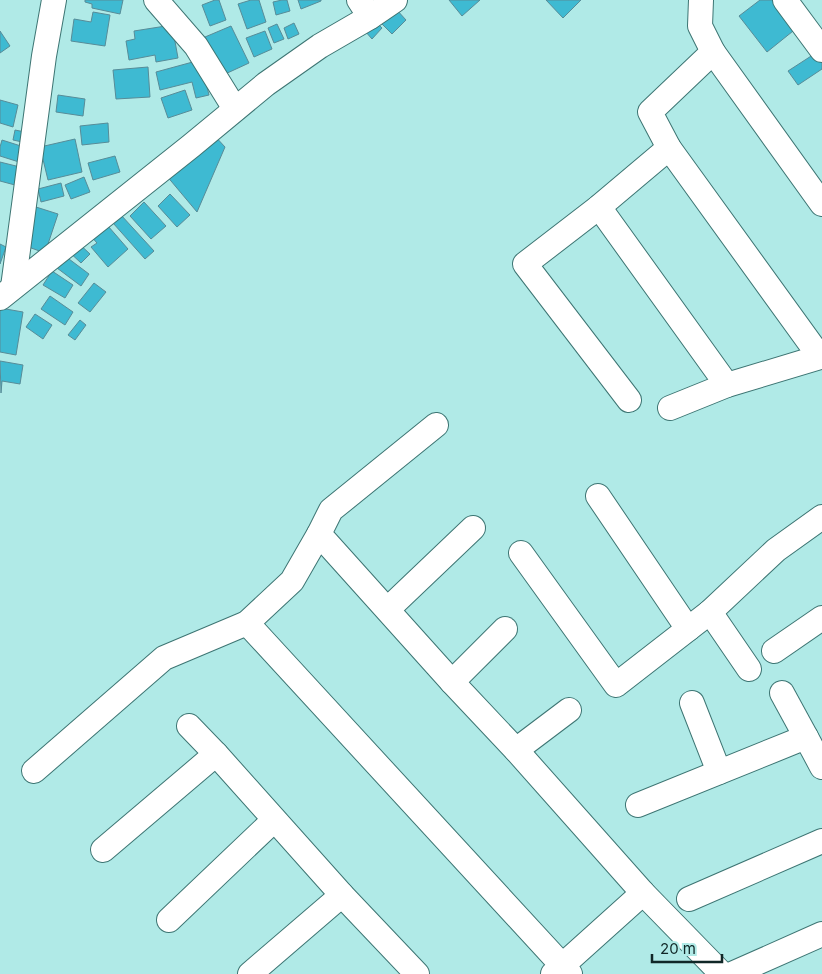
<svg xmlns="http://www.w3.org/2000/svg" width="822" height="974" viewBox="0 0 822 974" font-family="Inter,sans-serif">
  <rect width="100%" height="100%" fill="#b0eae7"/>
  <!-- building -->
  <g fill="#3ebad2" stroke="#578c98">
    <polygon points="85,0 123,0 120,14 92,8 92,4 85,2"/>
    <polygon points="215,0 219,0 226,20 210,26 202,5"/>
    <polygon points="251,0 259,0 266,22 247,29 238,4"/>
    <polygon points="282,0 287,0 290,11 276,15 273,2"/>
    <polygon points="298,0 321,0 321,1 301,9"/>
    <polygon points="449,0 480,0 462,16"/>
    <polygon points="546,0 581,0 563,18"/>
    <polygon points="760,0 793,0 808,19 767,52 739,16"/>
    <polygon points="396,9 406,20 392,34 381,23"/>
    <polygon points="93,12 110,15 105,46 71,41 74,19 91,22"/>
    <polygon points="375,21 382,28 372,39 365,31"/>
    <polygon points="294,23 299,34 288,39 284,28"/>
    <polygon points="277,24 284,39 274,43 268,28"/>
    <polygon points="172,25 178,58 156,62 155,55 129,60 126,41 135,39 134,31"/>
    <polygon points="231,26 249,63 223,75 205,37"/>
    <polygon points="0,31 10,46 0,53"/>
    <polygon points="265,31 272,49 254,57 246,38"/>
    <polygon points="822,49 822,69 798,85 788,71"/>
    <polygon points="200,60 209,95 196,98 192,82 160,90 156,72"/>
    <polygon points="148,67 150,97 116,99 113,70"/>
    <polygon points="185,90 192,110 168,118 161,98"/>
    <polygon points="58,95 85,99 83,116 56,112"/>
    <polygon points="0,100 18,105 13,127 0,123"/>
    <polygon points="108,123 109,142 82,145 80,126"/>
    <polygon points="15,130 30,133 27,143 13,140"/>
    <polygon points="213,134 225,147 197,212 166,175"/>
    <polygon points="75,139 82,172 48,180 40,147"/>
    <polygon points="2,140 24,147 19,162 0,156 0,147"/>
    <polygon points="115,156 120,172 93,180 88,163"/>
    <polygon points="0,162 20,167 15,185 0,181"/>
    <polygon points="84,177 90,192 71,199 65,185"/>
    <polygon points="61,183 64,196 41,202 38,189"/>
    <polygon points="170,194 190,215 177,227 158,206"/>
    <polygon points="144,202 166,226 151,239 130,216"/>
    <polygon points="36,207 58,214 45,253 23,245"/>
    <polygon points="121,215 154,251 145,259 113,223"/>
    <polygon points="108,226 128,249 108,267 91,247 97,243 88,233"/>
    <polygon points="75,240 90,254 81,263 66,249"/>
    <polygon points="0,244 6,247 0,264"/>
    <polygon points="61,253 89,274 81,286 53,265"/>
    <polygon points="52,271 73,285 65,298 43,285"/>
    <polygon points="94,283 106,292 90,312 78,303"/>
    <polygon points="50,296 73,312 65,325 41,309"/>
    <polygon points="0,308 23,312 16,355 0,352"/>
    <polygon points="35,314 52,325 43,339 26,327"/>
    <polygon points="80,320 86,325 75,340 68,335"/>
    <polygon points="0,361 23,365 20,384 2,381 1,393"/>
  </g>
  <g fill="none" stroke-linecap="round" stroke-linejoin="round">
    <defs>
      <g id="street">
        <polyline points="156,0 196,46 235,109"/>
        <polyline points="359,0 370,17"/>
        <polyline points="701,0 700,26 713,52 822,204"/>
        <polyline points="785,0 822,50"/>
        <polyline points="713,52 650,112 669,148 820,357 822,357"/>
        <polyline points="599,207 727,385"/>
        <polyline points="13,287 44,56 54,0"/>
        <polyline points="0,298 191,146 266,84 320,46 370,17 395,0"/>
        <polyline points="629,400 525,264 599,207 669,148"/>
        <polyline points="670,408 727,385 820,357"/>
        <polyline points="436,425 331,510 319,534 452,682 516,750 643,893 722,974"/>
        <polyline points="598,496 688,629"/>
        <polyline points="521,553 616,685 710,612 776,550 822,517"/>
        <polyline points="388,609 473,528"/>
        <polyline points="710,612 749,669"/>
        <polyline points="247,623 570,974"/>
        <polyline points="774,651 822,618"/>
        <polyline points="452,682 505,629"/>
        <polyline points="782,693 806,737"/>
        <polyline points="692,703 719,772"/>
        <polyline points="189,726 216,754 342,895 417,974"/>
        <polyline points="516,750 569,710"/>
        <polyline points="34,771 164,658 247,623 292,581 319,534"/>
        <polyline points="638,805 806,737 822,767"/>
        <polyline points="103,850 216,754"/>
        <polyline points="689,899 822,841"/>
        <polyline points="169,920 274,820"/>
        <polyline points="250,974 342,895"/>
        <polyline points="553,974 643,893"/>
        <polyline points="732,974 822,934"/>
      </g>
    </defs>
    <!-- street casing -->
    <use href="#street" stroke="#3d7573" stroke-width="26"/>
    <!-- street -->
    <use href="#street" stroke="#fff" stroke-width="24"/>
  </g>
  <!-- scale -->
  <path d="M652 954v8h70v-8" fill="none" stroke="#102727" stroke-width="2.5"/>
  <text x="660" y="954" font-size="15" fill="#102727" stroke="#b0eae7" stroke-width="4" paint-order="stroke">20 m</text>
</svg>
